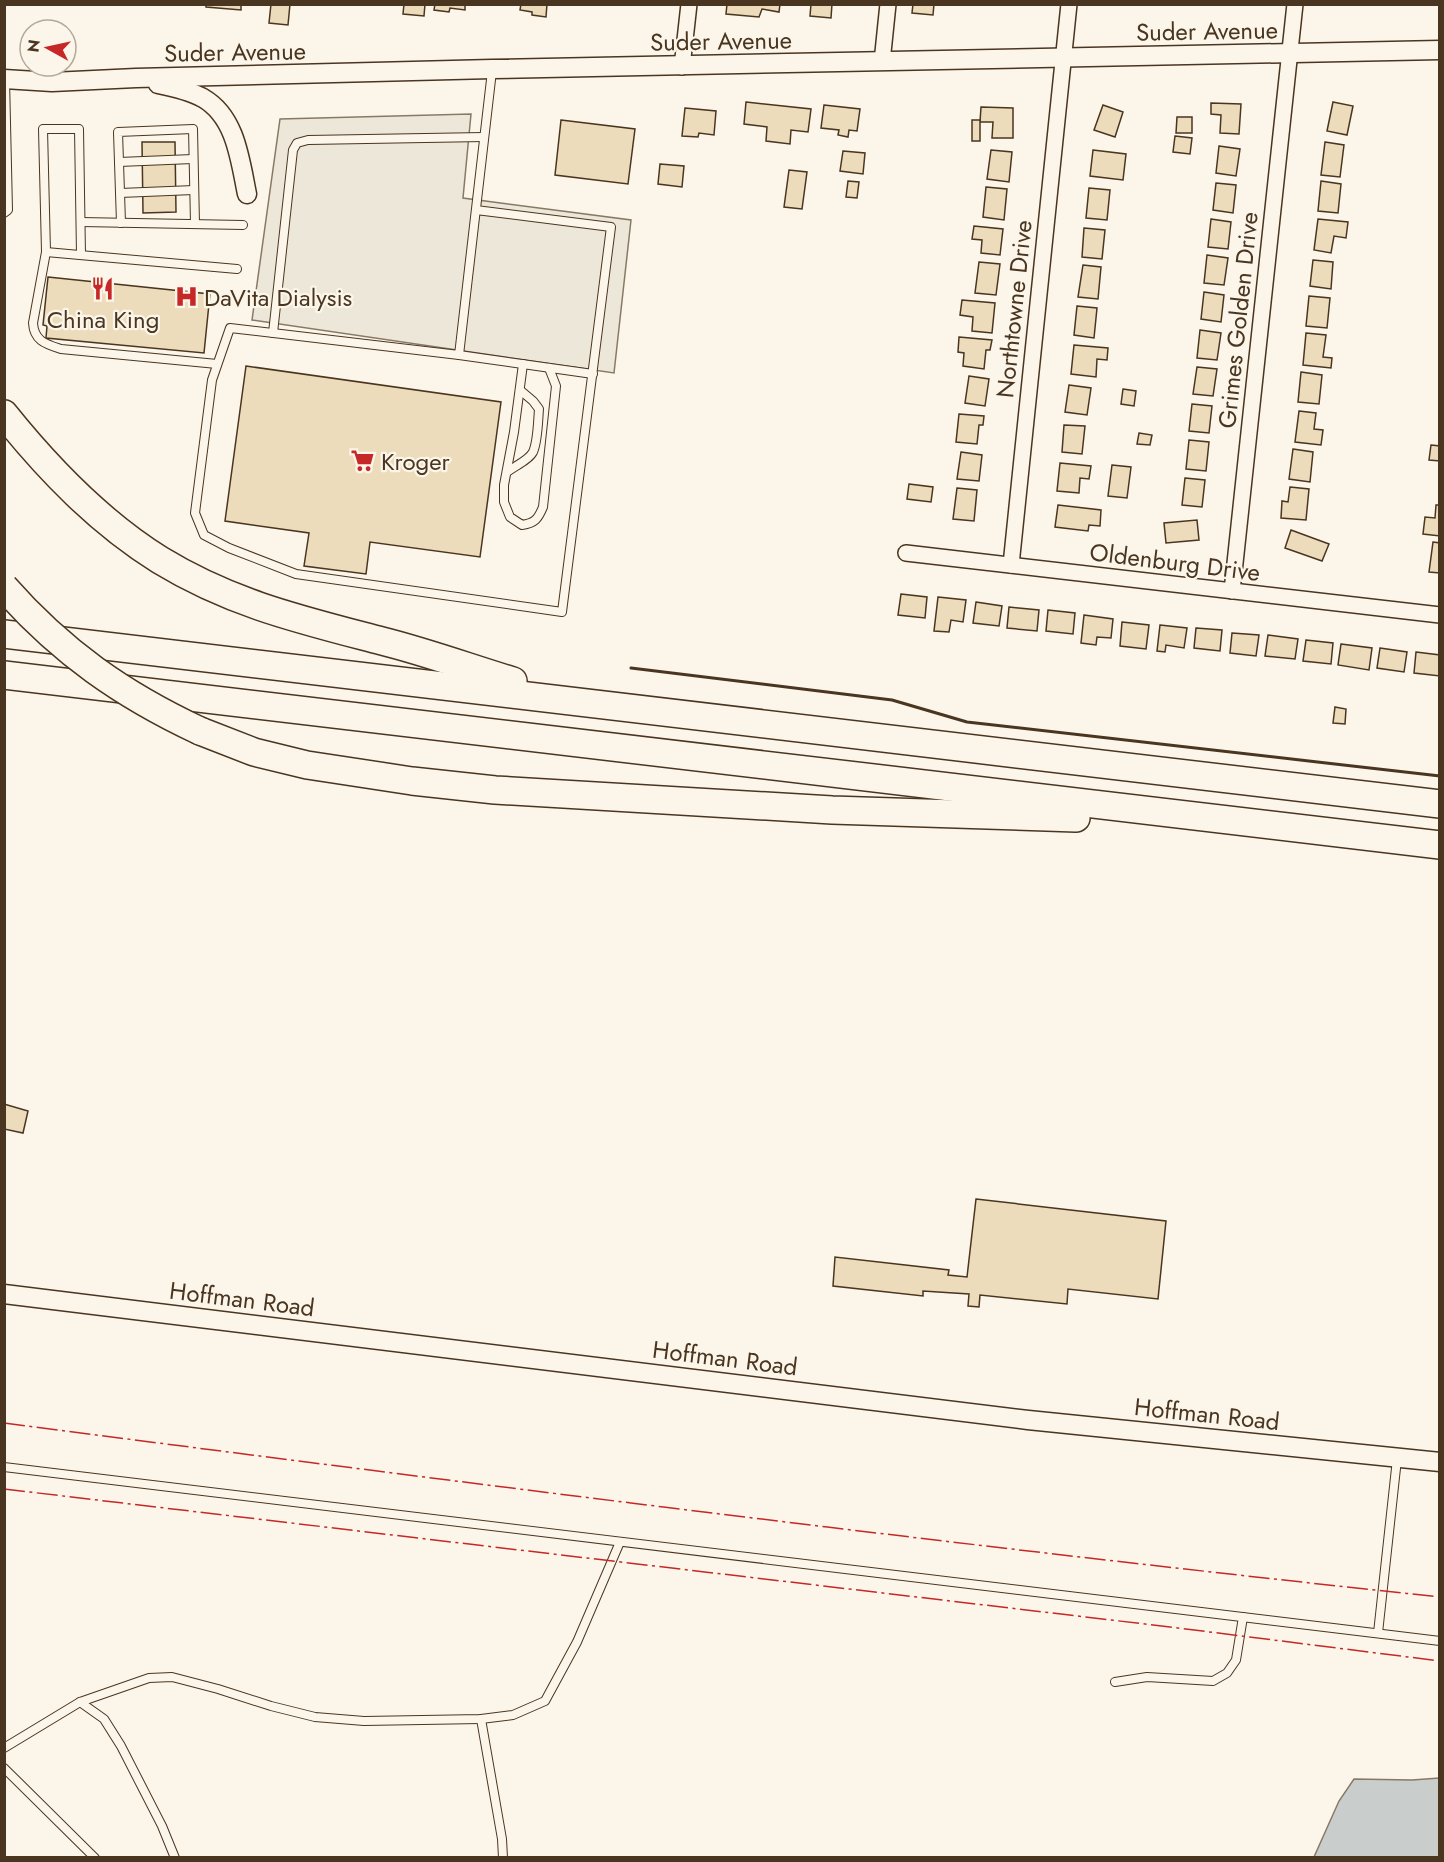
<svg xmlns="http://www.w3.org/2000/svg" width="1444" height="1862" viewBox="0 0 1444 1862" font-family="Jost,sans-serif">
  <rect width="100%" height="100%" fill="#fbf6e9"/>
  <!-- parking -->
  <polygon fill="#ede7d9" stroke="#887966" stroke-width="1.5" points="471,114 463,198 631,220 614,373 252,320 280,119"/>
  <!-- water -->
  <polygon fill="#c9cecd" stroke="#887966" stroke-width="1.5" points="1439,1778 1439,1857 1314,1857 1339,1801 1354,1779 1412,1780"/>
  <!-- building -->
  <g fill="#ecdcbc" stroke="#4a3520" stroke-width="1.5">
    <polygon points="206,4 241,4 241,10 206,7"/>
    <polygon points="271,4 290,4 288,25 269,23"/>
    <polygon points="404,4 425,4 424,16 403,14"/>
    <polygon points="435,4 465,4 465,10 450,8 449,12 434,10"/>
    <polygon points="521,4 547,4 546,17 532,15 532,12 520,10"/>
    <polygon points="727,4 780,4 779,12 762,9 759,17 726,14"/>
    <polygon points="811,4 832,4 831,18 810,16"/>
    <polygon points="913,4 934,4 933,15 912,13"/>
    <polygon points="746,102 811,109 808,132 791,130 790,144 766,141 767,127 744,124"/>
    <polygon points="1333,102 1353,106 1347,135 1327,131"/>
    <polygon points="1211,103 1241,104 1239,134 1220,133 1221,115 1211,114"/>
    <polygon points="824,105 860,109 857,131 849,130 848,137 838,135 839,130 821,128"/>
    <polygon points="1103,105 1123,112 1115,137 1094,130"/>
    <polygon points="981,107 1013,108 1013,138 992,138 993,122 980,122"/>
    <polygon points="685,108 716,111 714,135 699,133 698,137 682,136"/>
    <polygon points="1177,117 1192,117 1192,133 1176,133"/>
    <polygon points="561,120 635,129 628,184 555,175"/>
    <rect x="972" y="120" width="8" height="21"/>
    <polygon points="1175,136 1192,138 1190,154 1173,152"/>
    <polygon points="142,142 175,142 176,212 143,213"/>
    <polygon points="1325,142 1344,145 1340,177 1321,175"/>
    <polygon points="1219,146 1240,149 1236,176 1216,173"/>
    <polygon points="991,150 1012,152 1009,182 987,179"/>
    <polygon points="1093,150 1126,154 1123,180 1090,176"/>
    <polygon points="843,151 865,153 863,174 840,171"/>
    <polygon points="660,164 684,166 682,187 658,184"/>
    <polygon points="789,170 807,172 802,209 784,207"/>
    <polygon points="848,181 859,182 857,198 846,197"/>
    <polygon points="1321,181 1341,184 1338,213 1318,211"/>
    <polygon points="1216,183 1236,185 1233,213 1213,210"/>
    <polygon points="986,187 1007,189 1004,220 983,217"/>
    <polygon points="1089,188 1110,190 1107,220 1086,218"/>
    <polygon points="1211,219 1231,222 1228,249 1208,247"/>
    <polygon points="1318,219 1348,222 1346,238 1334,236 1331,253 1314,250"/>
    <polygon points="974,226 1003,229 1000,255 981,253 982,240 972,239"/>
    <polygon points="1084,228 1105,230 1102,259 1082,257"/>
    <polygon points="1207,255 1228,258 1224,285 1204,283"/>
    <polygon points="1313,260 1333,262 1331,289 1310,286"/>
    <polygon points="979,262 1000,264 996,295 975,293"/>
    <polygon points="1083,265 1101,267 1098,299 1078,297"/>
    <polygon points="48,277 210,294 204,353 46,338 47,326 43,325"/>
    <polygon points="1204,292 1224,295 1221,322 1201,319"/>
    <polygon points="1309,296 1330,298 1327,328 1306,326"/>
    <polygon points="962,300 995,303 992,333 972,331 973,317 960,315"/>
    <polygon points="1077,306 1097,308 1094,338 1074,335"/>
    <polygon points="1200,330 1221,333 1217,360 1197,358"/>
    <polygon points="1306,333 1326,335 1323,357 1332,358 1331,368 1303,365"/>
    <polygon points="959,337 992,340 990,350 986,350 984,369 963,366 964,353 958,352"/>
    <polygon points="1074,345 1108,348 1107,360 1097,359 1096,377 1071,374"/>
    <polygon points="246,366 501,402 480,557 370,542 366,574 304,566 309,533 225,521"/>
    <polygon points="1197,367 1217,369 1213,396 1193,394"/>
    <polygon points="1301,372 1322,375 1319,404 1298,402"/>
    <polygon points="969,376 989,379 985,406 965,403"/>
    <polygon points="1069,385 1091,388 1087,415 1065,412"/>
    <polygon points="1123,389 1136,391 1134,406 1121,404"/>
    <polygon points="1192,404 1212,406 1209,433 1189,431"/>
    <polygon points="1299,411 1316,413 1314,429 1323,430 1321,445 1295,442"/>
    <polygon points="959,414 984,416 983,425 979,425 977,444 956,442"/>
    <polygon points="1064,425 1085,426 1082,454 1062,452"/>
    <polygon points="1139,433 1152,435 1150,445 1137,444"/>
    <polygon points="1189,440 1209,442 1206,471 1186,469"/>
    <polygon points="1431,445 1440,446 1440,461 1429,460"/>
    <polygon points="1293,449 1313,452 1310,482 1289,479"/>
    <polygon points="961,452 982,455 979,481 957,479"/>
    <polygon points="1060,463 1091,466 1089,479 1080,478 1079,493 1057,491"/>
    <polygon points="1112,465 1131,467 1127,498 1108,496"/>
    <polygon points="1185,478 1205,480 1202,507 1182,505"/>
    <polygon points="909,484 933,487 931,502 907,499"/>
    <polygon points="1290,487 1309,489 1306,520 1281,518 1282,501 1288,502"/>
    <polygon points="957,488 977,490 974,521 953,519"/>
    <polygon points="1058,505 1101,510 1100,526 1089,525 1088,531 1055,527"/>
    <polygon points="1436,505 1440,505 1440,536 1423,534 1425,517 1435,518"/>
    <polygon points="1197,520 1199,540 1166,543 1164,523"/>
    <polygon points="1291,530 1329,544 1322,561 1285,548"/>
    <polygon points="1433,542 1440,543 1440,573 1429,572"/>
    <polygon points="901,594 927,597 925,618 898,615"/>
    <polygon points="938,597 966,600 963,622 951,620 949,632 934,631"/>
    <polygon points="976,602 1002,606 999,626 973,623"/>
    <polygon points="1009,607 1039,610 1037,631 1007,628"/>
    <polygon points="1048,610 1075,613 1073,634 1046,631"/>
    <polygon points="1084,615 1113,619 1111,638 1097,637 1096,645 1081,643"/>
    <polygon points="1122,622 1149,625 1146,649 1120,646"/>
    <polygon points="1160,625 1187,628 1184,648 1166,645 1165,652 1157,651"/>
    <polygon points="1196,628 1222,630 1220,651 1194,648"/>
    <polygon points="1232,633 1259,635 1256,656 1230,653"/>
    <polygon points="1268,635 1298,639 1295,659 1265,656"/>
    <polygon points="1306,640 1333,643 1331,664 1303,661"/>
    <polygon points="1341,644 1372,648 1369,670 1338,665"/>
    <polygon points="1380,648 1407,652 1404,672 1377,668"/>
    <polygon points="1416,652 1440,655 1440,676 1414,673"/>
    <polygon points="1335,707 1346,709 1345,724 1333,723"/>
    <polygon points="4,1104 28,1111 23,1133 4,1129"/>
    <polygon points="976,1199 1166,1221 1158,1299 1068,1289 1067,1304 980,1295 979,1307 968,1306 969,1294 923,1291 923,1296 833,1286 835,1257 949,1270 948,1275 967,1277"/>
  </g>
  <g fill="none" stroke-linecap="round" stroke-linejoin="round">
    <defs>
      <g id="service">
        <polyline points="119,162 193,159"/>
        <polyline points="120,193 194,190"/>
        <polyline points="476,210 611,227 562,612 296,574 229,548 204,535 195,513 212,380 230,328 459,355 492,71"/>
        <polyline points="4,213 8,210 5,79"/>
        <polyline points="81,222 243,225"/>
        <polyline points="121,223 118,132 193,129 195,224"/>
        <polyline points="46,252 237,269"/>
        <path d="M81,255L79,129H43L46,252L33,323C34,341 46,344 61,349L217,364"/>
        <polyline points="273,333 293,150 297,143 308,140 484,137"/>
        <polyline points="459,355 593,374"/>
        <path d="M523,364L514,432L504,485V502L510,517L522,525C535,523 538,519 543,507L556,386L549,368"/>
        <path d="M507,472C515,466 529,460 533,452C538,441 538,420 539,409L533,401L520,390"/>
        <polyline points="4,1467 1440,1641"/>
        <polyline points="1378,1633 1397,1459"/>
        <polyline points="1115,1682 1147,1677 1213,1681 1227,1673 1236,1660 1243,1617"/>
        <polyline points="80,1702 104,1719 121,1746 162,1826 175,1858"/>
        <polyline points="481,1719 502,1839 503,1858"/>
        <polyline points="4,1748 80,1702 149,1678 172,1677 218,1689 271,1706 315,1717 364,1721 481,1719 513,1715 545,1701 577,1642 620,1542"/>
        <polyline points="4,1768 95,1858"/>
      </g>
      <g id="minor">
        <polyline points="882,62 888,4"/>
        <polyline points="682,67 689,4"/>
        <polyline points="906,553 1440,615"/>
        <polyline points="1011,565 1069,4"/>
        <polyline points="1232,591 1295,4"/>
      </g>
      <g id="tertiary">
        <polyline points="4,79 52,82 136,78 492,69 1440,50"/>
        <path d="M158,84C173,87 190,91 203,98C236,117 240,160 247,194"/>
        <polyline points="4,1294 1028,1420 1440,1462"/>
      </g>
      <g id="motorway">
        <path d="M4,414C49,470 99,522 160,560C232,604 302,620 382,641C426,652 470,668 513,681"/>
        <polyline points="4,634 1440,804"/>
        <polyline points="4,675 1440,845"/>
        <polyline points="200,731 254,752 307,765 412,781 495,790 832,810 1076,818"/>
      </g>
    </defs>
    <!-- service casing -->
    <use href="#service" stroke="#4a3520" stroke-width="10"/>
    <!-- minor casing -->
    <use href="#minor" stroke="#4a3520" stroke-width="18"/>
    <!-- tertiary casing -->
    <use href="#tertiary" stroke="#4a3520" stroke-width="21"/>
    <!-- motorway casing -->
    <use href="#motorway" stroke="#4a3520" stroke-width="30"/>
    <!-- service -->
    <use href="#service" stroke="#fbf6e9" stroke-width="8"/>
    <!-- minor -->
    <use href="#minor" stroke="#fbf6e9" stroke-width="15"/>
    <!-- tertiary -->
    <use href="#tertiary" stroke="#fbf6e9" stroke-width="18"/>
    <!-- motorway -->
    <use href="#motorway" stroke="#fbf6e9" stroke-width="27"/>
    <defs>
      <path id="motorway-bridge" d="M4,587C61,652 123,695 200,731"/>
    </defs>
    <!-- motorway-bridge casing -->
    <use href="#motorway-bridge" stroke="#4a3520" stroke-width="30" stroke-linecap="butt"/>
    <!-- motorway-bridge -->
    <use href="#motorway-bridge" stroke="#fbf6e9" stroke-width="27"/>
    <!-- wall -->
    <polyline stroke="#4a3520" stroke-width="3" points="631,668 892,700 967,722 1440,776"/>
    <!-- power -->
    <g stroke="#c62828" stroke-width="1.5" stroke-dasharray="21 4.5 3 4.5" stroke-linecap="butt">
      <path d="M4,1423C482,1485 960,1546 1440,1597"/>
      <polyline points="4,1489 1170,1627 1440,1661"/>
    </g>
  </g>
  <!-- icons -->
  <defs>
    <symbol id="restaurant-bare" viewBox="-9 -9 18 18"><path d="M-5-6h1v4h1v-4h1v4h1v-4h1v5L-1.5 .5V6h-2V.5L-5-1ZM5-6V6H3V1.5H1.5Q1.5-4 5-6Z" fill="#c62828" stroke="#fbf6e9" stroke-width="2.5" paint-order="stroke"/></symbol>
    <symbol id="hospital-bare" viewBox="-9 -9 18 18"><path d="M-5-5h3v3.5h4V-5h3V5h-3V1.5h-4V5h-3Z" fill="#c62828" stroke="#fbf6e9" stroke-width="2.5" paint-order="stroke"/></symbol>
    <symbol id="supermarket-bare" viewBox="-9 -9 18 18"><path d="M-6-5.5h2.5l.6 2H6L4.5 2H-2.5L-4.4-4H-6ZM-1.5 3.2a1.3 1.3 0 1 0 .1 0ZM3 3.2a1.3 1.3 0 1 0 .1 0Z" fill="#c62828" stroke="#fbf6e9" stroke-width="2.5" paint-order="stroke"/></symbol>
  </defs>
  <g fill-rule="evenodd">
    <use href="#restaurant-bare" x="86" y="272" width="33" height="33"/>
    <use href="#hospital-bare" x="170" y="280" width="33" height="33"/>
    <use href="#supermarket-bare" x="346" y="444" width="33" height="33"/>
  </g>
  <g text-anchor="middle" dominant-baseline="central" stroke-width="4.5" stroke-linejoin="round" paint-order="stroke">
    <!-- street labels -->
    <g font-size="24" fill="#4a3520" stroke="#fbf6e9">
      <text transform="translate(1207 31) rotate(-1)">Suder Avenue</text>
      <text transform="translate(721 41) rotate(-1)">Suder Avenue</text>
      <text transform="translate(235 52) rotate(-1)">Suder Avenue</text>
      <text transform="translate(1014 309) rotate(-84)">Northtowne Drive</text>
      <text transform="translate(1238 320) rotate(-84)">Grimes Golden Drive</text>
      <text transform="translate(1175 562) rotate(7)">Oldenburg Drive</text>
      <text transform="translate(242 1299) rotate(7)">Hoffman Road</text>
      <text transform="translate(725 1358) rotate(7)">Hoffman Road</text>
      <text transform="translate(1207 1414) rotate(6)">Hoffman Road</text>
    </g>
    <!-- poi labels -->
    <g font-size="24" fill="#4a3520" stroke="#fbf6e9" text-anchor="start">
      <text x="204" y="297">DaVita Dialysis</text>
      <text x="103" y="319" text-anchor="middle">China King</text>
      <text x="381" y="461">Kroger</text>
    </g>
  </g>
  <!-- border -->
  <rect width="1444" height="1862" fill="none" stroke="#4a3520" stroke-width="12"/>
  <!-- north arrow -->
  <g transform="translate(48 48) rotate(278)"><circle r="28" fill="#fbf6e9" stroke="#b4a999" stroke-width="1.5"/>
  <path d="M0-4.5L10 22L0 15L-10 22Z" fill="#c62828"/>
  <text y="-9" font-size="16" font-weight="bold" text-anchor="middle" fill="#4a3520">N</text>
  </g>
</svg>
